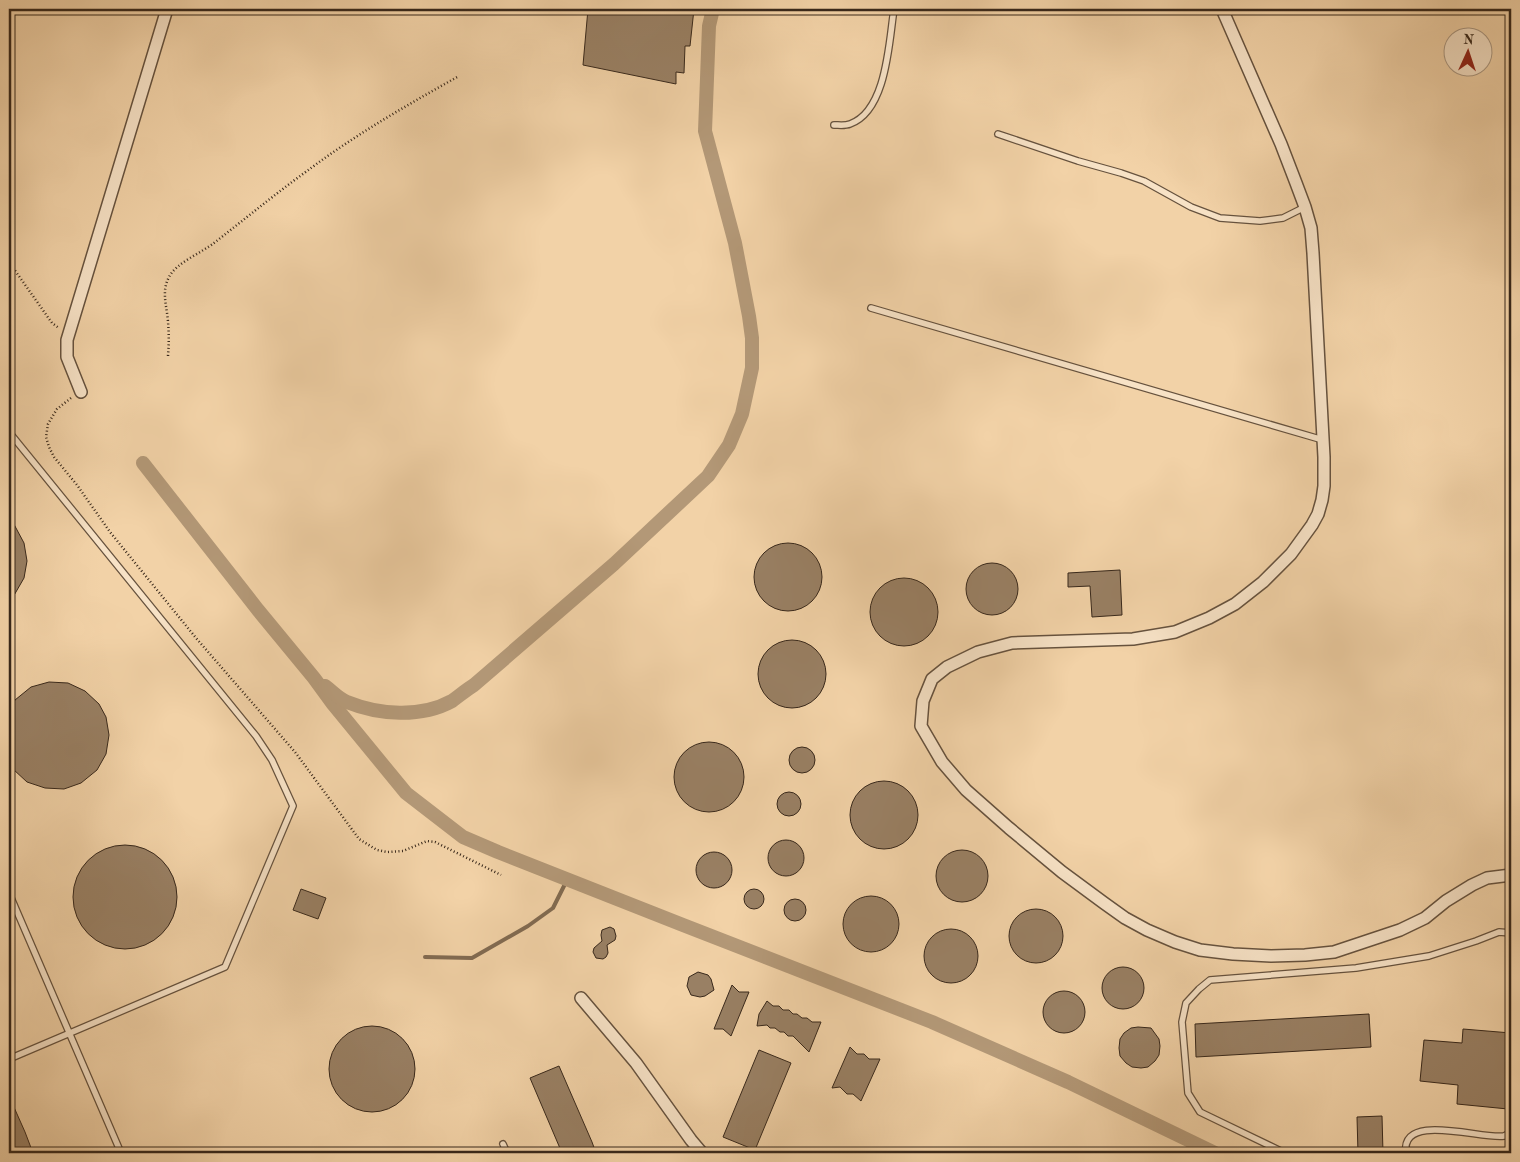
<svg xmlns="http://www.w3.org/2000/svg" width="1520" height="1162" viewBox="0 0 1520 1162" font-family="'Old Standard TT',serif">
  <rect width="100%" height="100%" fill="#f2d2a7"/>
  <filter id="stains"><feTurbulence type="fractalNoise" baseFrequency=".004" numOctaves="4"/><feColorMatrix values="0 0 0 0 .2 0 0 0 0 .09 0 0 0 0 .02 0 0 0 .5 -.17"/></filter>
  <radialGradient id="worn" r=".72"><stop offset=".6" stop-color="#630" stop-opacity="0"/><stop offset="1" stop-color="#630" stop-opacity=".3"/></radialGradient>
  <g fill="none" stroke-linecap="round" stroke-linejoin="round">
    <!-- stream -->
    <polyline stroke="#826b52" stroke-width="4" points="425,957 472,958 528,926 553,908 567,880"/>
    <!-- canal -->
    <g stroke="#b39877" stroke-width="14">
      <polyline points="143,463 258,610 314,678 333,704 406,793 463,837 498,852 683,925 932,1022 1068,1082 1215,1153"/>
      <path d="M325,686C332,691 339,699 347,702C379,715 421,718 452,701C459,696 466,690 474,685L614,564L708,476L729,445L742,414L752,368V338L749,316L735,243L705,131L709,26L713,9"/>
    </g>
  </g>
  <!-- building -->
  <g fill="#998064" stroke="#38281b">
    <polygon points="588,9 694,9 690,46 685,46 684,73 676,72 676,84 583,65"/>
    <polygon points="9,515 24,543 27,561 24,578 9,604"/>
    <circle cx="788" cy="577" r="34"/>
    <circle cx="992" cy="589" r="26"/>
    <polygon points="1120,570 1122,615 1092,617 1090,586 1068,587 1068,573"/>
    <circle cx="904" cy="612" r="34"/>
    <circle cx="792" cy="674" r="34"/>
    <polygon points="49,682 68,683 85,691 99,704 106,717 109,735 106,754 97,770 81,783 64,789 45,788 27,782 13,769 9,761 9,710 15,700 31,687"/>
    <circle cx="709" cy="777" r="35"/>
    <circle cx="802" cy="760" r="13"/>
    <circle cx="884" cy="815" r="34"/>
    <circle cx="789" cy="804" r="12"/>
    <circle cx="786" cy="858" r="18"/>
    <circle cx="125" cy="897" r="52"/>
    <circle cx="962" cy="876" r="26"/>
    <circle cx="714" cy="870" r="18"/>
    <polygon points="301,889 326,898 318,919 293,910"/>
    <circle cx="754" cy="899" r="10"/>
    <circle cx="871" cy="924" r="28"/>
    <circle cx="795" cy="910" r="11"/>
    <circle cx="1036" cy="936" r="27"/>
    <polygon points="610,927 614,929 616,936 615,940 607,945 608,953 606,957 603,959 596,958 593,952 594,948 602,941 601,935 602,930"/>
    <circle cx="951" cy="956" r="27"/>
    <circle cx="1123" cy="988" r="21"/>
    <polygon points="698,972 708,975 711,979 714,990 705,996 700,997 691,995 687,986 689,977"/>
    <polygon points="732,985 739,992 749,992 731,1036 723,1029 714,1029"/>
    <circle cx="1064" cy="1012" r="21"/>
    <polygon points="767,1001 773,1006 779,1006 783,1010 789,1010 793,1014 797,1014 802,1018 807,1018 812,1022 821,1022 809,1052 793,1036 788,1036 784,1032 780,1032 775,1028 770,1028 767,1025 757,1026 759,1014"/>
    <polygon points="1369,1014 1371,1047 1196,1057 1195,1024"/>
    <circle cx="372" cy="1069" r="43"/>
    <polygon points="1138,1027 1151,1028 1159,1039 1160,1046 1159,1055 1155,1061 1148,1067 1141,1068 1132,1067 1126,1063 1120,1056 1119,1048 1120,1039 1124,1033 1131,1028"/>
    <polygon points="1463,1029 1511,1033 1511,1072 1508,1109 1457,1104 1458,1085 1420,1081 1424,1040 1462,1043"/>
    <polygon points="850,1047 857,1054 864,1054 869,1059 880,1059 861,1101 853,1094 847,1094 840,1087 832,1088"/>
    <polygon points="759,1050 791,1063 755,1150 723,1137"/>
    <polygon points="559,1066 592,1142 596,1153 562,1153 530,1078"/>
    <polygon points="9,1096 25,1132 33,1153 9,1153"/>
    <polygon points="1382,1116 1383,1153 1358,1153 1357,1117"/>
  </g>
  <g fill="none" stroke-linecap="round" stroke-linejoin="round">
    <defs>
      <g id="lane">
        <path d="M834,125C839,125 845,126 850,124C887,111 889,41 894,9"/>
        <polyline points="998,134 1078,161 1121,173 1144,181 1191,207 1220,218 1260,221 1283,218 1305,207"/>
        <polyline points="871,308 1323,440"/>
        <polyline points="9,432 256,736 272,760 293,806 225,967 9,1059"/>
        <polyline points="9,893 121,1153"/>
        <polyline points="503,1144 507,1153"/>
        <polyline points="1285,1153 1200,1112 1188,1093 1182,1022 1186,1003 1199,989 1210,980 1356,968 1429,956 1476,941 1499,932 1511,933"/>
        <path d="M1406,1153C1400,1111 1483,1140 1504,1136C1506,1135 1510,1133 1511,1132"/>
      </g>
      <g id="street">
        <polyline points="1222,9 1281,144 1296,183 1305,207 1311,228 1313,253 1324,457 1324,486 1322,500 1318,514 1312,525 1291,554 1263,582 1235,604 1209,618 1175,632 1133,639 1012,643 978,652 947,667 932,679 923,701 921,726 942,762 966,790 1009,828 1062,872 1104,903 1125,918 1147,930 1175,942 1200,950 1233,954 1271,956 1305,955 1334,952 1400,930 1425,918 1446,901 1472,885 1487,878 1511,875"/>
        <polyline points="81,392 67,357 67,340 167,9"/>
        <polyline points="581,998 636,1063 691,1140 702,1153"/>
      </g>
    </defs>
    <!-- lane casing -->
    <use href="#lane" stroke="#66523e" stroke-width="8"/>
    <!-- street casing -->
    <use href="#street" stroke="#66523e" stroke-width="14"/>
    <!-- path -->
    <g stroke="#38281b" stroke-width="2.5" stroke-dasharray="1 2.5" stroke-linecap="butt">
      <polyline points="1464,10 1465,9"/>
      <polyline points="9,262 52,323 59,328"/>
      <path d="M168,356C169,344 169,333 168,322C167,306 161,292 169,277C176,263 201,253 214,243C245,219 275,194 307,171C355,135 407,105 459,76"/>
      <polyline points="71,398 57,409 48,424 46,437 49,447 54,457 77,485 110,532 196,638 295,752 359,839 377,850 387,852 403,851 427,841 435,842 501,875"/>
    </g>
    <!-- lane -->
    <use href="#lane" stroke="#f7e2c6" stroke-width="5.5"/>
    <!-- street -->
    <use href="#street" stroke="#f7e2c6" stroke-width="11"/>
  </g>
  <!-- margin -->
  <rect width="1520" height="1162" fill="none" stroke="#f2d2a7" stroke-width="30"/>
  <rect x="10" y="10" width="1500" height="1142" fill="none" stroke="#38281b" stroke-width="2.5"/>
  <rect x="15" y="15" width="1490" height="1132" fill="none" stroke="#38281b"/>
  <!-- north arrow -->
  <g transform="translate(1468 52) rotate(3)"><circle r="24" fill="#f7e2c6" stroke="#ab9882"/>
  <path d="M0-4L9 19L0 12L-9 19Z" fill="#8f2418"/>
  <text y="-8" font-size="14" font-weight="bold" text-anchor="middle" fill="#38281b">N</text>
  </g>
  <rect width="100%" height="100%" filter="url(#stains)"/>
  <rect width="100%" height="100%" fill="url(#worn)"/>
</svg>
